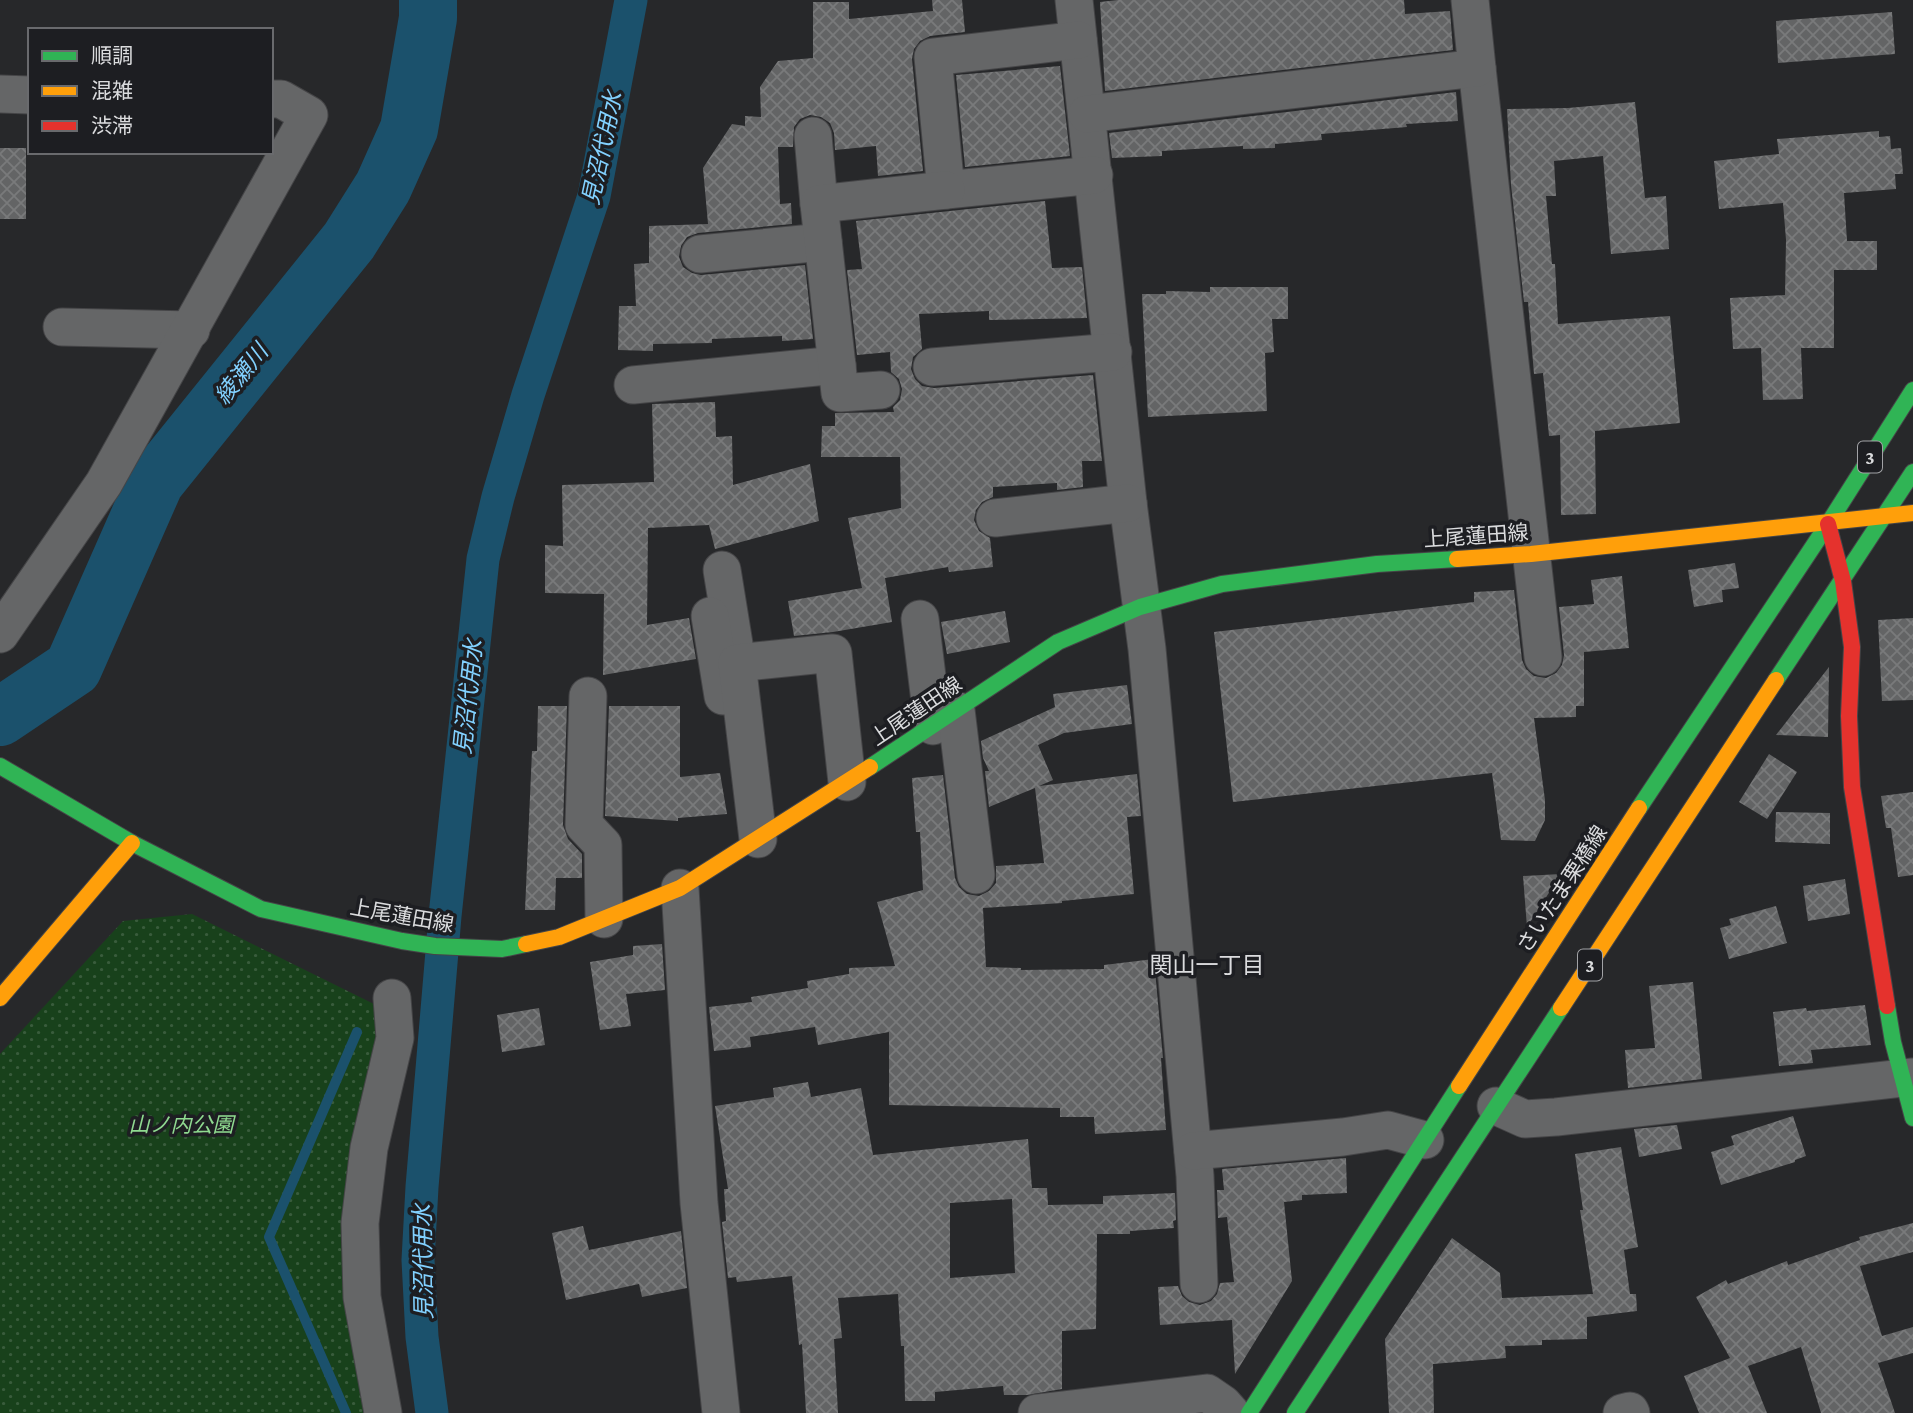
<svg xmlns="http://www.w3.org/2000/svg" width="1913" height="1413" viewBox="0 0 1913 1413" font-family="'Crimson Pro','Noto Sans JP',serif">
  <defs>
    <pattern id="green-dots" width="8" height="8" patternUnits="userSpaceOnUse" patternTransform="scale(1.75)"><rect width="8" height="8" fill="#18411b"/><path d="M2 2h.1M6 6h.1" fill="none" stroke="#395c3c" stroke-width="1.8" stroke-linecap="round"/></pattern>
    <pattern id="building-cross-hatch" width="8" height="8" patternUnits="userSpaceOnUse" patternTransform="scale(1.75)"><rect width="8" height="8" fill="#636465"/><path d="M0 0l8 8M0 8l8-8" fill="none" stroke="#797a7b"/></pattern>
  </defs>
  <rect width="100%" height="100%" fill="#27282a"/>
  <!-- green -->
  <polygon fill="url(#green-dots)" points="192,914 378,1006 371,1413 0,1413 0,1054 123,921"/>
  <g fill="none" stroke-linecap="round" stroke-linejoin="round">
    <!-- stream -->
    <polyline stroke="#1b516c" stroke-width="10" points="346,1413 269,1237 357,1032"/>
    <!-- canal -->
    <polyline stroke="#1b516c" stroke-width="33" points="432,1413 422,1337 418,1260 422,1187 445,916 483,559 498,497 528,395 594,196 631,0"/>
    <!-- river -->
    <polyline stroke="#1b516c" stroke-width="58" points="0,717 73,668 155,482 349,241 383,187 409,129 428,18 428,0"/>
  </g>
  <!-- building -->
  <g fill="url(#building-cross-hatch)" fill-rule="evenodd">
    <polygon points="932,0 962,0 965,32 930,36 920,41 914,49 912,59 923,171 878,176 876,146 835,150 834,133 830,123 821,117 810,115 800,119 794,127 793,147 778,147 780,204 791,203 792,224 698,233 687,237 681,246 679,257 683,267 692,273 701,275 805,265 813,339 782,341 782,336 712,339 712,343 653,344 653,351 618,350 619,306 636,306 634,264 649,263 649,226 708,224 703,168 732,124 745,126 745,116 761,117 760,87 778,61 813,58 813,2 849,2 849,19 933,11"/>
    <polygon points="1118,0 1404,0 1405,14 1450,11 1453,50 1105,91 1100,2"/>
    <polygon points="1892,12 1895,54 1778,63 1776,21"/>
    <polygon points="1060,66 1070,156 965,167 956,75"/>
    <polygon points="1456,92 1458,121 1406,124 1407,127 1321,134 1322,140 1275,144 1275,148 1243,149 1243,146 1162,151 1162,156 1112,158 1109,133"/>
    <polygon points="1635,102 1645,198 1666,196 1669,249 1611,254 1603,156 1554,161 1556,196 1546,196 1552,264 1555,264 1558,324 1670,316 1680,423 1595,431 1596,514 1561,515 1560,435 1549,436 1543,373 1534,374 1528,302 1524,302 1511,185 1507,109 1568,108"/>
    <polygon points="1879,131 1879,137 1890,136 1891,149 1901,148 1903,174 1895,174 1896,189 1844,193 1847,241 1877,241 1877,270 1834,270 1834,348 1801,348 1803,399 1763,400 1761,348 1733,349 1730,298 1785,295 1786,240 1783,203 1719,209 1714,161 1779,154 1777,139"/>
    <rect x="0" y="148" width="26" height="71"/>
    <polygon points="1045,201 1052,268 1082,267 1087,318 989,320 989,311 919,314 922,349 913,357 911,369 915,379 922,386 934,388 1093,375 1102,461 1082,461 1083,487 1057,490 1057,483 993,487 993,497 982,502 976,510 974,520 979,531 990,538 993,567 949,572 948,567 885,578 892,622 833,632 794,636 788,601 862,588 848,518 901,508 900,457 821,457 822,426 835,426 835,413 894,412 893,407 900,400 902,389 899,379 891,372 890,352 857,355 847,270 862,269 856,221"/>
    <polygon points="1210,287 1288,287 1288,319 1272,319 1274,352 1265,353 1267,411 1148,417 1142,294 1166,294 1166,291 1210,292"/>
    <polygon points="715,402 716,437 732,436 733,485 810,464 819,521 715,549 709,525 648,528 647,625 689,618 696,659 603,675 604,594 545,593 545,545 563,546 562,485 654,482 652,404"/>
    <polygon points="1735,563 1739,588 1722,590 1723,602 1694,607 1688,570"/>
    <polygon points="1622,576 1629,648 1584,652 1584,706 1576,706 1576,717 1534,718 1545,800 1545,820 1535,841 1501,840 1492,773 1233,802 1214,632 1474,602 1474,592 1514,590 1522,660 1526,669 1534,676 1546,678 1556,673 1562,665 1564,655 1559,607 1594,604 1591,580"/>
    <polygon points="1005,611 1010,642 947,654 941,622"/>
    <polygon points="1913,618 1913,700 1882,701 1878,620"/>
    <polygon points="1829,667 1828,737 1776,735"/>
    <polygon points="1127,685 1132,724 1064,733 1038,745 1053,780 1039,786 1137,774 1141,816 1127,817 1134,894 1062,901 1062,903 983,908 986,967 1021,968 1021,970 1104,969 1104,965 1154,959 1163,1058 1161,1058 1166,1130 1095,1134 1094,1117 1060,1117 1060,1108 889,1105 889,1032 818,1045 815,1027 750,1037 751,1047 714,1051 709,1007 752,1002 751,997 808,988 807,981 849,974 849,968 895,966 877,902 923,890 920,832 916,832 912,778 943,775 955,878 959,887 967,894 979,896 989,891 996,883 996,866 1044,863 1035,788 989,807 985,771 989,771 983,758 981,741 1055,707 1053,694"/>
    <polygon points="538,706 567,706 563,825 568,839 582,854 582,878 556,878 555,910 525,910 532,751 537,751"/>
    <polygon points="609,706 680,706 680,777 720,773 727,814 678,818 678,821 605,816"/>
    <polygon points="1769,754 1797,772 1767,819 1739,802"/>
    <polygon points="1913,792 1913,875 1898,877 1891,828 1886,828 1881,796"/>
    <polygon points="1776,812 1830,813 1830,844 1775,842"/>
    <polygon points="1561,874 1527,927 1523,876"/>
    <polygon points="1845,879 1850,914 1808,921 1803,886"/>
    <polygon points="1776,906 1787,943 1729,959 1720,928 1731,925 1729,919"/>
    <polygon points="662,944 665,990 626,994 631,1026 600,1030 590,962 633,955 633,946"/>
    <polygon points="1693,982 1702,1079 1628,1088 1625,1050 1655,1048 1649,986"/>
    <polygon points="1865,1005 1871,1045 1811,1050 1813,1063 1779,1066 1773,1012 1806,1008 1807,1011"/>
    <polygon points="539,1008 545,1045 502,1052 497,1015"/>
    <path d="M808,1082L811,1097L861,1088L873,1155L1028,1139L1032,1188H1047L1048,1205L1103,1204V1196L1175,1193L1176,1220L1173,1221L1174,1228L1130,1231V1234H1097L1096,1329L1062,1331V1389L1027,1395H1004L1003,1386L935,1392V1401H905L904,1346H901L898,1294L838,1298L842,1338L834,1339L838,1413H806L802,1344L799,1345L792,1276L737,1282L736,1277L728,1278L722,1222L726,1221L724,1189H728L715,1106L774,1097L773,1088ZM1012,1199L1015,1273L950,1278V1203Z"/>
    <polygon points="1793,1116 1806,1156 1795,1160 1795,1162 1721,1185 1711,1152 1734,1145 1731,1136"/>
    <polygon points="1677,1125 1682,1149 1639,1157 1634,1129"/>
    <polygon points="1621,1147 1638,1247 1624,1250 1630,1294 1636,1294 1637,1311 1587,1317 1587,1339 1542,1340 1542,1345 1505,1346 1506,1358 1433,1364 1434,1413 1389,1413 1385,1339 1452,1238 1500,1273 1502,1298 1593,1294 1580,1210 1583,1210 1575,1154"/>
    <polygon points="1346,1158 1347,1193 1302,1195 1302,1200 1284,1202 1292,1281 1235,1374 1232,1320 1160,1325 1158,1287 1178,1286 1182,1296 1189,1302 1200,1305 1211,1301 1217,1294 1220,1283 1234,1282 1227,1217 1218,1218 1217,1190 1224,1190 1222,1169"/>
    <polygon points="1913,1223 1913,1252 1860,1266 1882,1336 1913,1327 1913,1353 1878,1363 1895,1413 1821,1413 1801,1347 1748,1366 1767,1413 1699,1413 1684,1376 1730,1358 1696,1297 1726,1280 1728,1284 1787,1261 1788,1265 1860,1240 1859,1237"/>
    <polygon points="583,1226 589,1250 681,1231 687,1288 642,1297 639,1284 566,1300 552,1233"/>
  </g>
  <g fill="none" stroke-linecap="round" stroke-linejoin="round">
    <defs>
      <g id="street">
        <polyline points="1074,0 1128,503 1147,649 1195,1176 1199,1284"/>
        <polyline points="1078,40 933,57 946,190 1094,175"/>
        <polyline points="1477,68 1543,657"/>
        <polyline points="0,94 30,95"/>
        <polyline points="1087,114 1477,68 1470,0"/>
        <polyline points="813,136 819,204"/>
        <polyline points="700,254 823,242"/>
        <polyline points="62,327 191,330"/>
        <polyline points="932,367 1113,352"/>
        <polyline points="633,385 837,365"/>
        <polyline points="881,390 840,393 819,204 946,190"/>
        <polyline points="995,518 1128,503"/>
        <polyline points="722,570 734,644"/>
        <polyline points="710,616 723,696"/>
        <polyline points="920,619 933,726"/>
        <polyline points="0,634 104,483 309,115 281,99 271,99"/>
        <polyline points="588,696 584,825 603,845 604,919"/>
        <polyline points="956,710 976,875"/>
        <polyline points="758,839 737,663 833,653 847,782"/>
        <polyline points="680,888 699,1203 721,1413"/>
        <polyline points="1496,1106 1525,1119 1556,1117 1913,1077"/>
        <polyline points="1193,1151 1343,1137 1388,1130 1425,1140"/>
        <polyline points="383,1413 362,1297 360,1223 369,1148 395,1038 392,998"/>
        <polyline points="1037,1413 1207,1393 1223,1404 1231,1413"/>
        <polyline points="1622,1413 1630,1411 1631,1413"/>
      </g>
      <g id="fast">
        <polyline points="1776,680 1913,472"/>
        <polyline points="0,766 132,843 261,909 402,941 435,946 502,949 526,944"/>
        <polyline points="870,767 1058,642 1140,607 1222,584 1377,564 1457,559"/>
        <polyline points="1639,808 1828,524 1913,390"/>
        <polyline points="1887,1006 1893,1042 1913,1118"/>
        <polyline points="1249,1413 1459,1086"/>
        <polyline points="1295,1413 1561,1008"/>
      </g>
      <g id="slow">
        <polyline points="1457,559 1531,554 1913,513"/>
        <polyline points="526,944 559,937 680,888 870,767"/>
        <polyline points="0,998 132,843"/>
        <polyline points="1561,1008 1776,680"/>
        <polyline points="1459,1086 1639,808"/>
      </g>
      <polyline id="jam" points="1828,524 1843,581 1852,647 1849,716 1852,787 1887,1006"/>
    </defs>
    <!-- street casing -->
    <use href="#street" stroke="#454547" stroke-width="39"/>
    <!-- fast casing -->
    <use href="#fast" stroke="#454547" stroke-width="18"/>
    <!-- slow casing -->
    <use href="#slow" stroke="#454547" stroke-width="18"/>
    <!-- jam casing -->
    <use href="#jam" stroke="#454547" stroke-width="18"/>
    <!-- street -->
    <use href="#street" stroke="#656667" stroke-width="37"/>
    <!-- fast -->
    <use href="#fast" stroke="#30b455" stroke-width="16"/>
    <!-- slow -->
    <use href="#slow" stroke="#ff9f0a" stroke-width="16"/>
    <!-- jam -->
    <use href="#jam" stroke="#e5322d" stroke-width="16"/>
  </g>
  <g text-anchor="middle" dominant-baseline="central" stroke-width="7" stroke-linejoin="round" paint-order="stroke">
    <!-- shield labels -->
    <g fill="#1d1e22" stroke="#a2a3a6" stroke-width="2">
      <rect x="1858" y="441.5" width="24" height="31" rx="5"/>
      <rect x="1578" y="949.5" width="24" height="31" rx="5"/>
    </g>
    <g font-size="19" font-weight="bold" fill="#dbdcde">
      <text x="1870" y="457">3</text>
      <text x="1590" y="965">3</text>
    </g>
    <!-- street labels -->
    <g font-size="21" fill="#dbdcde" stroke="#1d1e22">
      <text transform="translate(1476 536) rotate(-4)">上尾蓮田線</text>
      <text transform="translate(916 711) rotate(-34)">上尾蓮田線</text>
      <text transform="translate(1562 889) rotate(-57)">さいたま栗橋線</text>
      <text transform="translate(402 916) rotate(10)">上尾蓮田線</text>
    </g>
    <!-- park labels -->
    <g font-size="21" font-style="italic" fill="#8fda90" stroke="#1d1e22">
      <text x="181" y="1125">山ノ内公園</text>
    </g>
    <!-- water labels -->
    <g font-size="23" font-style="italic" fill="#82d1ff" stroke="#1d1e22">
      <text transform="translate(602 148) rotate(-78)">見沼代用水</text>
      <text transform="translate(241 374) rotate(-51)">綾瀬川</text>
      <text transform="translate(468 697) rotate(-84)">見沼代用水</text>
      <text transform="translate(423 1262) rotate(-91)">見沼代用水</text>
    </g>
    <!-- neighbourhood labels -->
    <g font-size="23" fill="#dbdcde" stroke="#1d1e22">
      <text x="1207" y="965">関山一丁目</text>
    </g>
  </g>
  <!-- legend -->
  <rect x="28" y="28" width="245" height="126" fill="#1d1e22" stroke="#696a6d" stroke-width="2"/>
  <rect x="42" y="51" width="35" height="10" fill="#30b455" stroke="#696a6d" stroke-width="2"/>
  <text x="91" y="63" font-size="21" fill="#dbdcde">順調</text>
  <rect x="42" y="86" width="35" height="10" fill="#ff9f0a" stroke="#696a6d" stroke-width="2"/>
  <text x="91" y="98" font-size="21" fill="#dbdcde">混雑</text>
  <rect x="42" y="121" width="35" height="10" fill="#e5322d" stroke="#696a6d" stroke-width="2"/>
  <text x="91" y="133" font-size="21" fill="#dbdcde">渋滞</text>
</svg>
